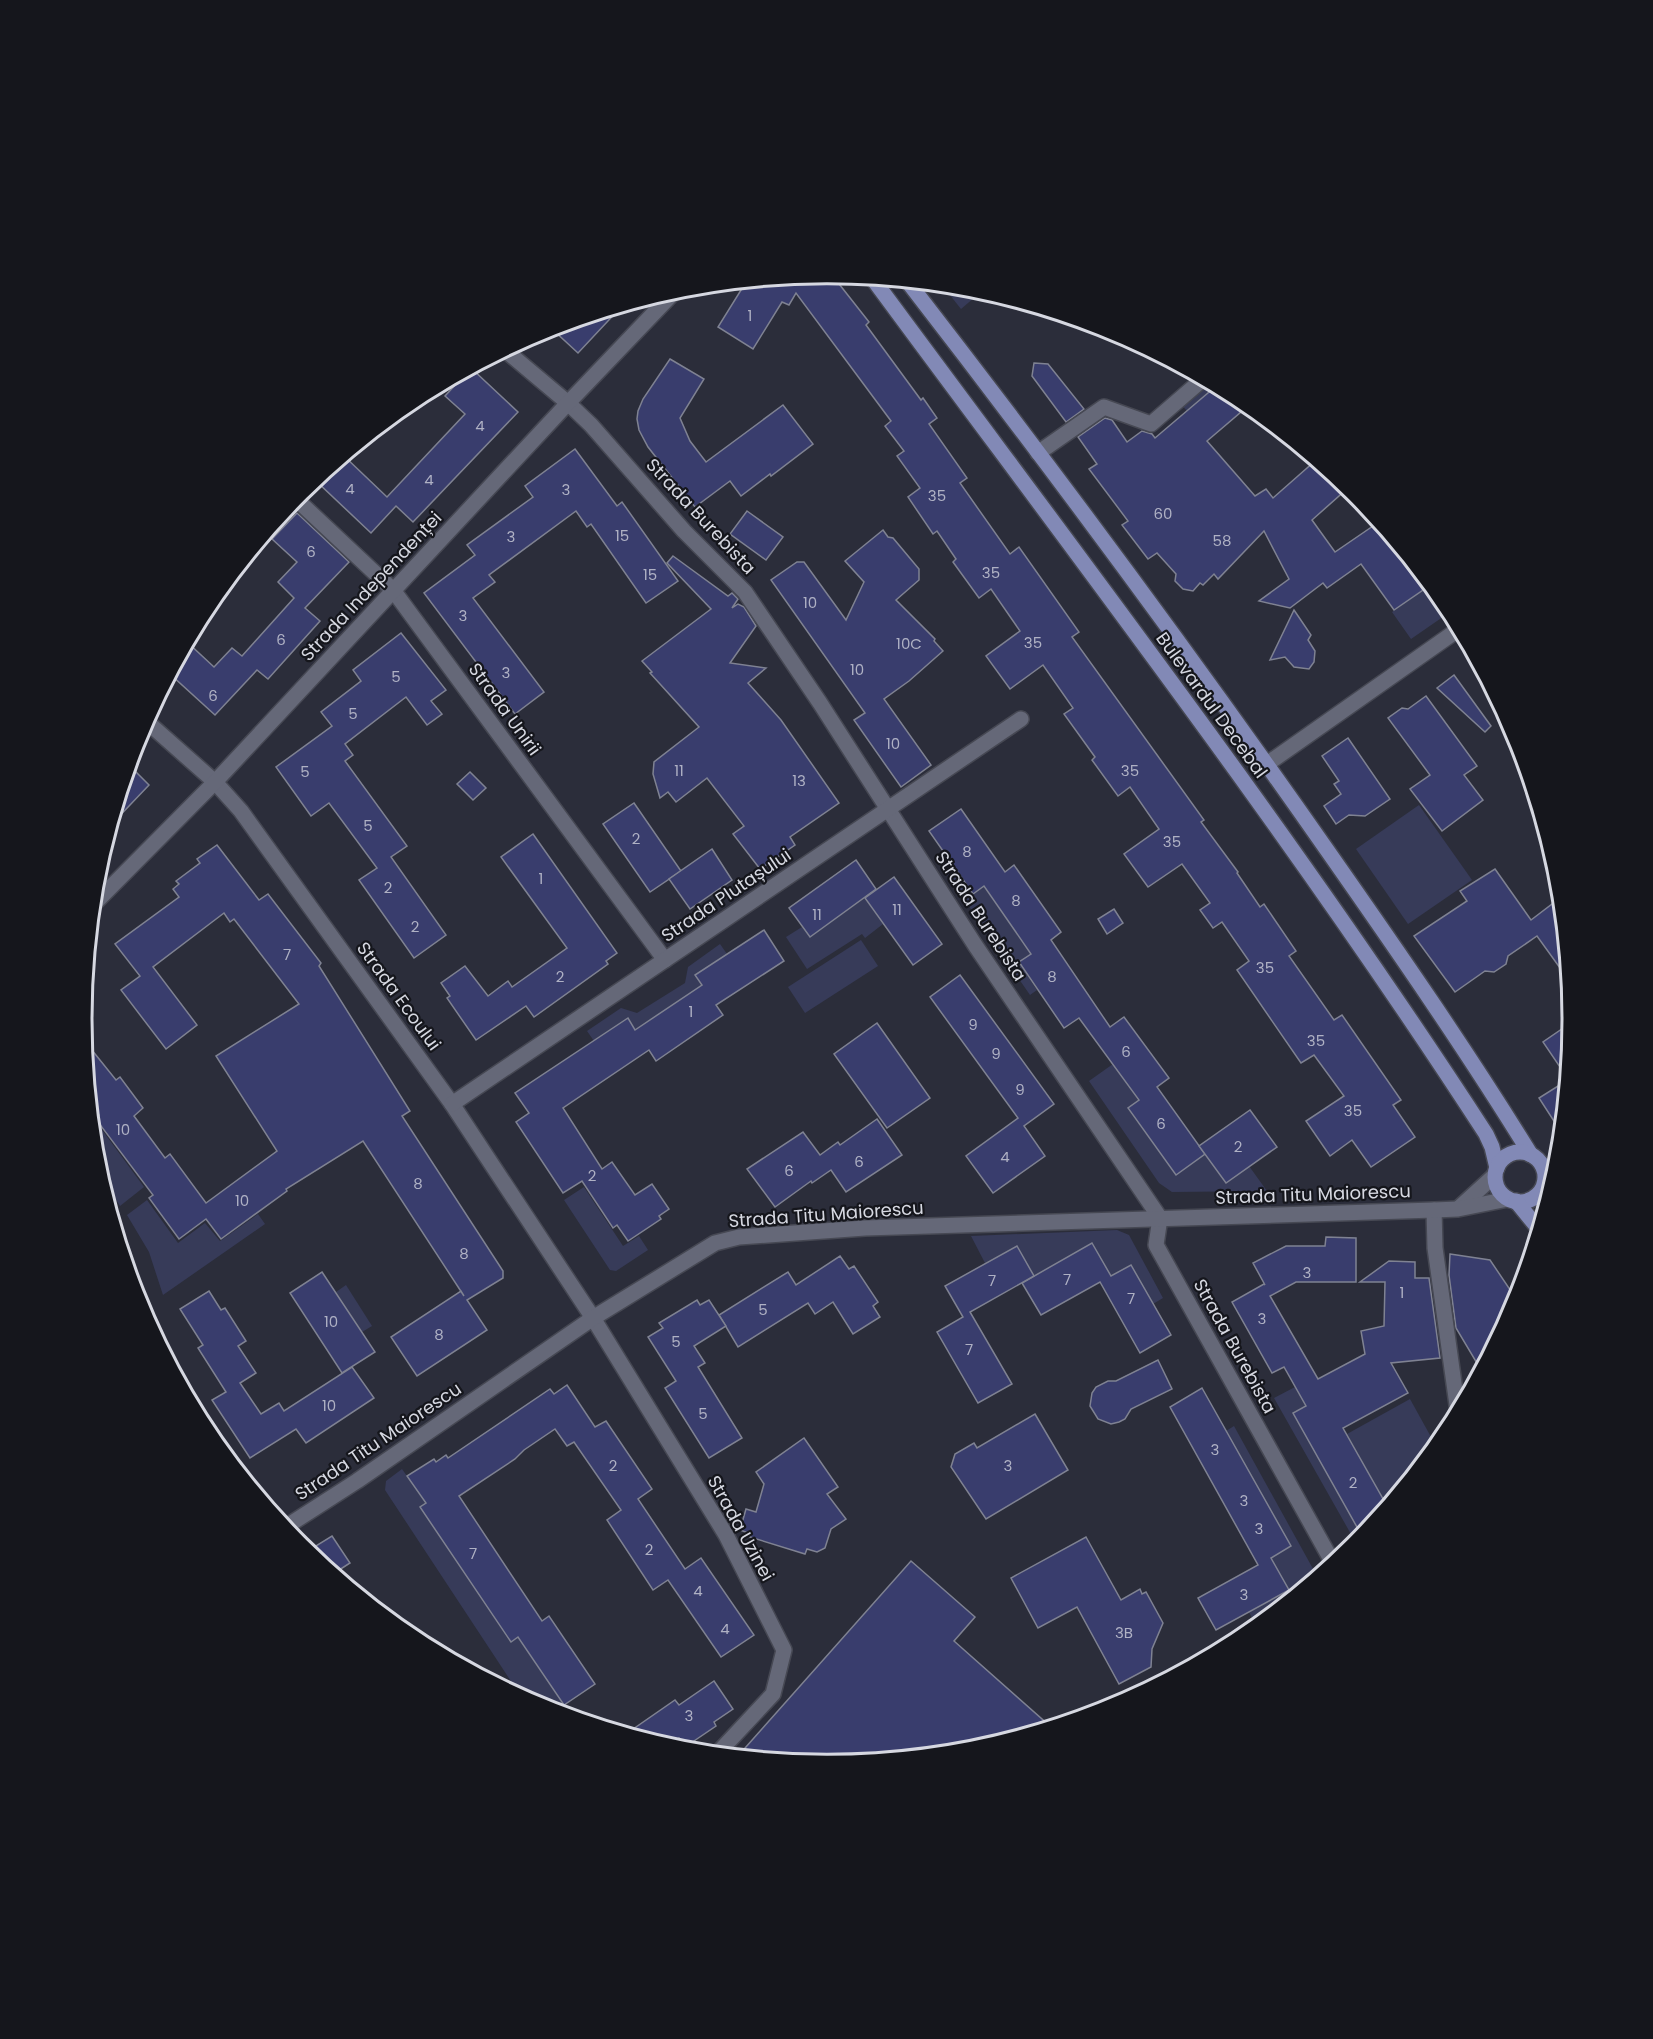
<svg xmlns="http://www.w3.org/2000/svg" width="1653" height="2039" viewBox="0 0 1653 2039" font-family="Poppins,sans-serif">
  <rect width="100%" height="100%" fill="#2b2d3a"/>
  <!-- green -->
  <g fill="#373b59">
    <polygon points="942,285 972,288 982,291 961,309"/>
    <polygon points="1203,379 1228,393 1224,397 1215,387 1187,411 1178,401"/>
    <polygon points="1423,590 1435,607 1444,602 1450,612 1411,639 1392,612"/>
    <polygon points="1419,805 1472,880 1408,924 1356,849"/>
    <polygon points="954,867 973,894 984,886 1031,954 1019,963 1037,990 1030,995 946,873"/>
    <polygon points="865,898 883,924 865,938 862,934 807,969 786,937 802,927 810,937"/>
    <polygon points="861,940 878,966 805,1013 788,987"/>
    <polygon points="720,944 727,954 696,975 702,985 635,1030 628,1019 594,1041 587,1031 621,1008 637,1013 685,983 688,967"/>
    <polygon points="1113,1064 1138,1100 1128,1109 1176,1175 1205,1154 1226,1183 1249,1166 1267,1191 1172,1192 1159,1183 1089,1081"/>
    <polygon points="97,1123 144,1187 120,1206 97,1170 92,1127"/>
    <polygon points="584,1187 623,1246 639,1236 648,1250 616,1271 610,1270 564,1200"/>
    <polygon points="147,1200 178,1243 205,1223 220,1241 258,1214 265,1224 163,1295 149,1252 127,1215"/>
    <polygon points="1117,1230 1129,1235 1163,1298 1153,1304 1131,1265 1111,1276 1092,1243 1034,1277 1017,1246 985,1263 971,1236"/>
    <polygon points="346,1285 372,1326 362,1332 336,1292"/>
    <polygon points="1295,1387 1306,1406 1334,1486 1362,1536 1356,1543 1274,1398"/>
    <polygon points="1410,1399 1436,1446 1387,1506 1347,1434"/>
    <polygon points="1234,1426 1317,1576 1256,1626 1249,1612 1289,1590 1271,1558 1226,1431"/>
    <polygon points="402,1469 426,1503 511,1642 518,1637 564,1705 554,1712 541,1708 522,1698 385,1490 386,1481"/>
  </g>
  <!-- building -->
  <g fill="#393d6d" stroke="#7f8292" stroke-width="1.5">
    <polygon points="827,274 832,275 869,322 866,325 921,400 923,398 937,418 929,424 967,478 960,483 1010,554 1019,547 1079,632 1072,637 1204,820 1201,822 1238,872 1237,873 1260,907 1264,904 1296,951 1289,956 1334,1020 1342,1015 1401,1100 1393,1105 1415,1137 1371,1167 1352,1140 1330,1156 1306,1121 1344,1096 1314,1055 1301,1063 1237,970 1249,961 1222,922 1213,928 1200,910 1210,903 1182,864 1148,887 1124,854 1159,829 1130,787 1118,796 1092,760 1095,757 1064,714 1073,708 1043,665 1010,689 986,656 1020,631 991,589 979,598 953,562 956,559 937,531 933,534 908,497 920,488 897,456 904,451 885,426 891,421 796,293 789,305 782,302 753,349 718,327 746,282"/>
    <polygon points="622,306 578,353 551,328 592,315"/>
    <polygon points="670,359 704,379 680,418 690,441 706,462 783,405 813,444 771,476 770,474 741,496 730,481 695,507 648,447 639,430 637,419 638,411 643,399"/>
    <polygon points="1034,363 1048,364 1084,409 1066,422 1032,376"/>
    <polygon points="471,368 518,412 413,522 396,506 371,533 315,480 344,456 387,497 465,414 445,396"/>
    <polygon points="1215,387 1224,397 1228,393 1248,406 1207,441 1255,496 1266,489 1273,498 1315,461 1348,488 1312,520 1335,552 1376,524 1423,590 1394,610 1361,564 1327,588 1323,583 1290,608 1259,601 1289,579 1264,531 1218,579 1214,574 1203,585 1200,583 1193,591 1183,589 1175,581 1176,574 1157,553 1148,559 1122,525 1128,521 1089,469 1097,464 1078,437 1105,418 1112,420 1127,442 1142,431 1152,434 1155,438"/>
    <polygon points="575,449 617,506 622,502 678,581 646,603 591,524 587,527 576,511 489,575 495,582 473,598 544,692 515,714 424,593 475,555 467,545 533,497 525,486"/>
    <polygon points="747,511 783,537 766,560 730,534"/>
    <polygon points="297,513 349,562 305,608 320,621 268,679 257,670 215,715 170,674 187,642 214,667 232,648 242,656 294,598 278,582 297,562 272,539"/>
    <polygon points="883,530 888,537 893,538 919,569 919,580 896,600 935,639 934,641 943,651 909,681 884,699 931,765 901,787 854,720 865,713 771,580 797,562 804,562 846,620 864,582 845,561"/>
    <polygon points="673,556 728,596 732,593 738,599 732,608 738,604 744,607 756,626 730,663 766,668 748,683 781,720 839,803 790,837 795,845 760,869 733,834 744,826 707,778 676,802 668,792 660,798 653,774 654,762 699,727 650,673 652,672 642,661 711,609 667,563"/>
    <polygon points="1294,610 1311,635 1308,640 1315,651 1314,662 1309,669 1294,667 1285,657 1270,660"/>
    <polygon points="401,633 446,690 431,701 442,714 427,725 406,697 345,744 353,755 345,761 407,846 391,857 446,935 414,958 359,880 377,868 329,803 311,816 276,767 332,726 321,712 361,681 353,670"/>
    <polygon points="1454,675 1491,726 1485,732 1437,688"/>
    <polygon points="1426,696 1477,766 1464,775 1483,800 1442,831 1410,789 1430,775 1388,718 1402,708 1408,709"/>
    <polygon points="1348,738 1390,799 1365,816 1349,815 1336,824 1324,806 1341,794 1334,784 1339,781 1322,756"/>
    <polygon points="129,765 149,785 110,826"/>
    <polygon points="470,772 486,788 473,800 457,784"/>
    <polygon points="634,803 681,871 650,892 603,824"/>
    <polygon points="961,809 1005,872 1014,865 1061,932 1051,940 1110,1027 1124,1017 1169,1078 1157,1087 1205,1154 1176,1175 1128,1108 1139,1100 1079,1018 1064,1028 1019,962 1031,954 984,886 973,894 929,831"/>
    <polygon points="533,834 617,953 606,961 608,964 534,1017 526,1006 476,1040 447,998 450,996 441,983 465,966 488,996 508,981 512,987 567,948 501,857"/>
    <polygon points="217,845 259,900 268,894 321,963 319,966 410,1111 402,1116 503,1271 503,1278 467,1300 487,1330 417,1376 391,1337 461,1291 464,1296 363,1141 286,1189 287,1191 221,1239 206,1219 179,1239 149,1198 153,1195 95,1118 99,1115 89,1102 83,1039 116,1080 120,1077 143,1108 134,1116 165,1158 170,1154 206,1203 277,1151 216,1056 299,1004 234,919 230,922 224,913 153,967 197,1025 166,1049 121,990 140,976 115,944 179,897 173,889 179,884 176,881 200,863 197,859"/>
    <polygon points="712,849 732,880 690,909 669,879"/>
    <polygon points="856,860 876,889 810,937 789,908"/>
    <polygon points="1495,869 1531,920 1560,898 1568,979 1537,936 1508,956 1506,964 1494,972 1485,971 1455,992 1414,936 1467,901 1460,891"/>
    <polygon points="894,877 942,944 913,965 865,898"/>
    <polygon points="1114,909 1123,923 1107,934 1098,919"/>
    <polygon points="764,930 784,961 716,1005 723,1015 656,1061 649,1050 563,1108 602,1169 612,1162 635,1195 652,1184 669,1209 659,1216 661,1219 628,1241 617,1225 613,1228 582,1181 563,1193 516,1122 529,1113 515,1093 628,1018 635,1030 702,985 695,975"/>
    <polygon points="960,975 1054,1104 1024,1126 1045,1156 993,1193 966,1156 1018,1118 930,997"/>
    <polygon points="1572,1022 1570,1038 1566,1076 1543,1042"/>
    <polygon points="877,1023 930,1098 887,1128 834,1054"/>
    <polygon points="1566,1081 1563,1108 1561,1132 1539,1098"/>
    <polygon points="1250,1110 1277,1147 1226,1183 1199,1146"/>
    <polygon points="877,1119 902,1155 846,1192 831,1170 812,1183 811,1181 775,1207 747,1169 803,1132 820,1155 838,1142 840,1145"/>
    <polygon points="1326,1237 1356,1238 1356,1282 1296,1282 1270,1296 1318,1379 1365,1354 1361,1331 1384,1326 1385,1282 1360,1282 1389,1261 1415,1262 1415,1278 1429,1278 1440,1358 1391,1363 1408,1393 1343,1428 1387,1506 1362,1536 1293,1413 1306,1406 1284,1367 1272,1373 1232,1302 1264,1284 1265,1285 1253,1263 1286,1246 1325,1246"/>
    <polygon points="1092,1243 1111,1276 1131,1265 1171,1335 1140,1353 1100,1282 1041,1315 1022,1283"/>
    <polygon points="1017,1246 1034,1276 970,1312 1012,1384 978,1403 937,1332 963,1317 945,1286"/>
    <polygon points="1450,1254 1490,1260 1517,1300 1481,1370 1456,1328 1449,1275"/>
    <polygon points="840,1256 849,1269 854,1266 878,1302 873,1306 880,1317 853,1334 833,1302 815,1314 808,1303 738,1347 719,1315 788,1272 796,1285"/>
    <polygon points="322,1272 375,1352 342,1373 290,1293"/>
    <polygon points="209,1291 221,1310 225,1308 246,1341 238,1346 256,1373 240,1383 261,1414 279,1403 284,1411 352,1367 374,1398 306,1443 296,1429 250,1458 212,1400 226,1392 198,1348 203,1345 180,1309"/>
    <polygon points="697,1300 700,1305 709,1300 726,1326 694,1346 705,1363 698,1367 742,1438 709,1458 665,1388 676,1381 648,1337 663,1328 659,1323"/>
    <polygon points="1158,1360 1172,1389 1131,1409 1125,1419 1119,1422 1111,1424 1098,1419 1090,1406 1092,1393 1096,1387 1108,1381 1116,1381"/>
    <polygon points="567,1385 595,1427 606,1421 652,1489 638,1499 685,1569 701,1558 754,1635 721,1657 668,1580 653,1590 607,1520 621,1510 574,1442 567,1446 555,1429 524,1450 515,1459 459,1496 542,1621 549,1616 595,1684 564,1705 518,1637 511,1642 420,1507 426,1503 407,1476 434,1459 436,1462 446,1455 448,1458 550,1389 554,1394"/>
    <polygon points="1202,1388 1291,1546 1271,1558 1289,1590 1216,1630 1198,1598 1258,1565 1170,1407"/>
    <polygon points="1035,1414 1068,1470 986,1519 951,1467 955,1454 974,1443 977,1448"/>
    <polygon points="804,1438 838,1487 827,1494 846,1519 831,1529 825,1548 817,1552 807,1549 805,1554 750,1537 751,1534 740,1530 746,1509 756,1512 764,1484 756,1472"/>
    <polygon points="332,1536 350,1563 333,1574 306,1552"/>
    <polygon points="1086,1537 1121,1600 1140,1589 1142,1594 1146,1592 1163,1623 1152,1649 1151,1667 1119,1684 1077,1607 1038,1628 1011,1578"/>
    <polygon points="911,1561 975,1617 954,1641 1051,1727 972,1751 826,1765 738,1756"/>
    <polygon points="714,1681 733,1709 714,1722 716,1726 685,1747 679,1738 666,1746 626,1734 675,1700 679,1705"/>
  </g>
  <g fill="none" stroke-linecap="round" stroke-linejoin="round">
    <defs>
      <g id="street">
        <polyline points="505,350 568,403 591,425 684,531 745,592 820,703 975,945 1160,1218 1156,1245 1333,1563"/>
        <polyline points="1038,453 1104,407 1151,424 1203,379"/>
        <polyline points="295,498 393,590 665,960"/>
        <polyline points="145,720 215,782 241,811 452,1104 593,1318 726,1535 784,1650 773,1694 717,1754"/>
        <polyline points="92,906 215,782 568,403 676,290"/>
        <polyline points="452,1104 1021,719"/>
        <polyline points="1460,1207 1495,1175"/>
        <polyline points="1434,1210 1435,1248 1458,1412"/>
        <polyline points="284,1528 357,1481 593,1318 715,1243 739,1237 865,1228 1434,1210 1458,1209 1508,1199"/>
      </g>
      <polyline id="secondary" points="1267,764 1459,629"/>
      <g id="primary">
        <path d="M873,279C1081,561 1295,839 1486,1134L1492,1147L1497,1168"/>
        <path d="M908,282C1052,468 1192,657 1327,850C1397,950 1467,1051 1531,1155"/>
        <circle cx="1520" cy="1177" r="25"/>
        <polyline points="1516,1201 1538,1228"/>
      </g>
    </defs>
    <!-- street casing -->
    <use href="#street" stroke="#464853" stroke-width="18"/>
    <!-- secondary casing -->
    <use href="#secondary" stroke="#464853" stroke-width="18"/>
    <!-- primary casing -->
    <use href="#primary" stroke="#464853" stroke-width="18"/>
    <!-- street -->
    <use href="#street" stroke="#656878" stroke-width="15"/>
    <!-- secondary -->
    <use href="#secondary" stroke="#656878" stroke-width="15"/>
    <!-- primary -->
    <use href="#primary" stroke="#8289b6" stroke-width="15"/>
  </g>
  <g text-anchor="middle" dominant-baseline="central" stroke-width="4.5" stroke-linejoin="round" paint-order="stroke">
    <!-- number labels -->
    <g font-size="15" fill="#afb1c4">
      <text x="750" y="315">1</text>
      <text x="480" y="425">4</text>
      <text x="429" y="479">4</text>
      <text x="350" y="488">4</text>
      <text x="566" y="489">3</text>
      <text x="937" y="495">35</text>
      <text x="1163" y="513">60</text>
      <text x="622" y="535">15</text>
      <text x="511" y="536">3</text>
      <text x="1222" y="540">58</text>
      <text x="311" y="551">6</text>
      <text x="991" y="572">35</text>
      <text x="650" y="574">15</text>
      <text x="810" y="602">10</text>
      <text x="463" y="615">3</text>
      <text x="281" y="639">6</text>
      <text x="1033" y="642">35</text>
      <text x="909" y="643">10C</text>
      <text x="857" y="669">10</text>
      <text x="506" y="672">3</text>
      <text x="396" y="676">5</text>
      <text x="213" y="695">6</text>
      <text x="353" y="713">5</text>
      <text x="893" y="743">10</text>
      <text x="679" y="770">11</text>
      <text x="1130" y="770">35</text>
      <text x="305" y="771">5</text>
      <text x="799" y="780">13</text>
      <text x="368" y="825">5</text>
      <text x="636" y="838">2</text>
      <text x="1172" y="841">35</text>
      <text x="967" y="851">8</text>
      <text x="541" y="878">1</text>
      <text x="388" y="887">2</text>
      <text x="1016" y="900">8</text>
      <text x="897" y="909">11</text>
      <text x="817" y="914">11</text>
      <text x="415" y="926">2</text>
      <text x="287" y="954">7</text>
      <text x="1265" y="967">35</text>
      <text x="560" y="976">2</text>
      <text x="1052" y="976">8</text>
      <text x="691" y="1011">1</text>
      <text x="973" y="1024">9</text>
      <text x="1316" y="1040">35</text>
      <text x="1126" y="1051">6</text>
      <text x="996" y="1053">9</text>
      <text x="1020" y="1089">9</text>
      <text x="1353" y="1110">35</text>
      <text x="1161" y="1123">6</text>
      <text x="123" y="1129">10</text>
      <text x="1238" y="1146">2</text>
      <text x="1005" y="1156">4</text>
      <text x="859" y="1161">6</text>
      <text x="789" y="1170">6</text>
      <text x="592" y="1175">2</text>
      <text x="418" y="1183">8</text>
      <text x="242" y="1200">10</text>
      <text x="464" y="1253">8</text>
      <text x="1307" y="1272">3</text>
      <text x="1067" y="1279">7</text>
      <text x="992" y="1280">7</text>
      <text x="1402" y="1292">1</text>
      <text x="1131" y="1298">7</text>
      <text x="763" y="1309">5</text>
      <text x="1262" y="1318">3</text>
      <text x="331" y="1321">10</text>
      <text x="439" y="1334">8</text>
      <text x="676" y="1341">5</text>
      <text x="969" y="1349">7</text>
      <text x="329" y="1405">10</text>
      <text x="703" y="1413">5</text>
      <text x="1215" y="1449">3</text>
      <text x="613" y="1465">2</text>
      <text x="1008" y="1465">3</text>
      <text x="1353" y="1482">2</text>
      <text x="1244" y="1500">3</text>
      <text x="1259" y="1528">3</text>
      <text x="649" y="1549">2</text>
      <text x="473" y="1553">7</text>
      <text x="698" y="1590">4</text>
      <text x="1244" y="1594">3</text>
      <text x="725" y="1628">4</text>
      <text x="1124" y="1632">3B</text>
      <text x="689" y="1715">3</text>
    </g>
    <!-- street labels -->
    <g font-size="18" fill="#d6d8e1" stroke="#15161c">
      <text transform="translate(701 516) rotate(47)">Strada Burebista</text>
      <text transform="translate(371 586) rotate(-47)">Strada Independenței</text>
      <text transform="translate(1212 705) rotate(54)">Bulevardul Decebal</text>
      <text transform="translate(505 709) rotate(54)">Strada Unirii</text>
      <text transform="translate(726 895) rotate(-34)">Strada Plutașului</text>
      <text transform="translate(981 916) rotate(57)">Strada Burebista</text>
      <text transform="translate(399 996) rotate(54)">Strada Ecoului</text>
      <text transform="translate(1313 1194) rotate(-2)">Strada Titu Maiorescu</text>
      <text transform="translate(826 1214) rotate(-4)">Strada Titu Maiorescu</text>
      <text transform="translate(1235 1346) rotate(61)">Strada Burebista</text>
      <text transform="translate(378 1441) rotate(-34)">Strada Titu Maiorescu</text>
      <text transform="translate(741 1528) rotate(61)">Strada Uzinei</text>
    </g>
  </g>
  <!-- crop -->
  <path d="M0 0H1653V2039H0ZM92 1019a735 735 0 1 1 1470 0a735 735 0 1 1-1470 0Z" fill="#15161c" fill-rule="evenodd"/>
  <path fill="none" stroke="#d6d8e1" stroke-width="3" d="M92 1019a735 735 0 1 1 1470 0a735 735 0 1 1-1470 0Z"/>
</svg>
